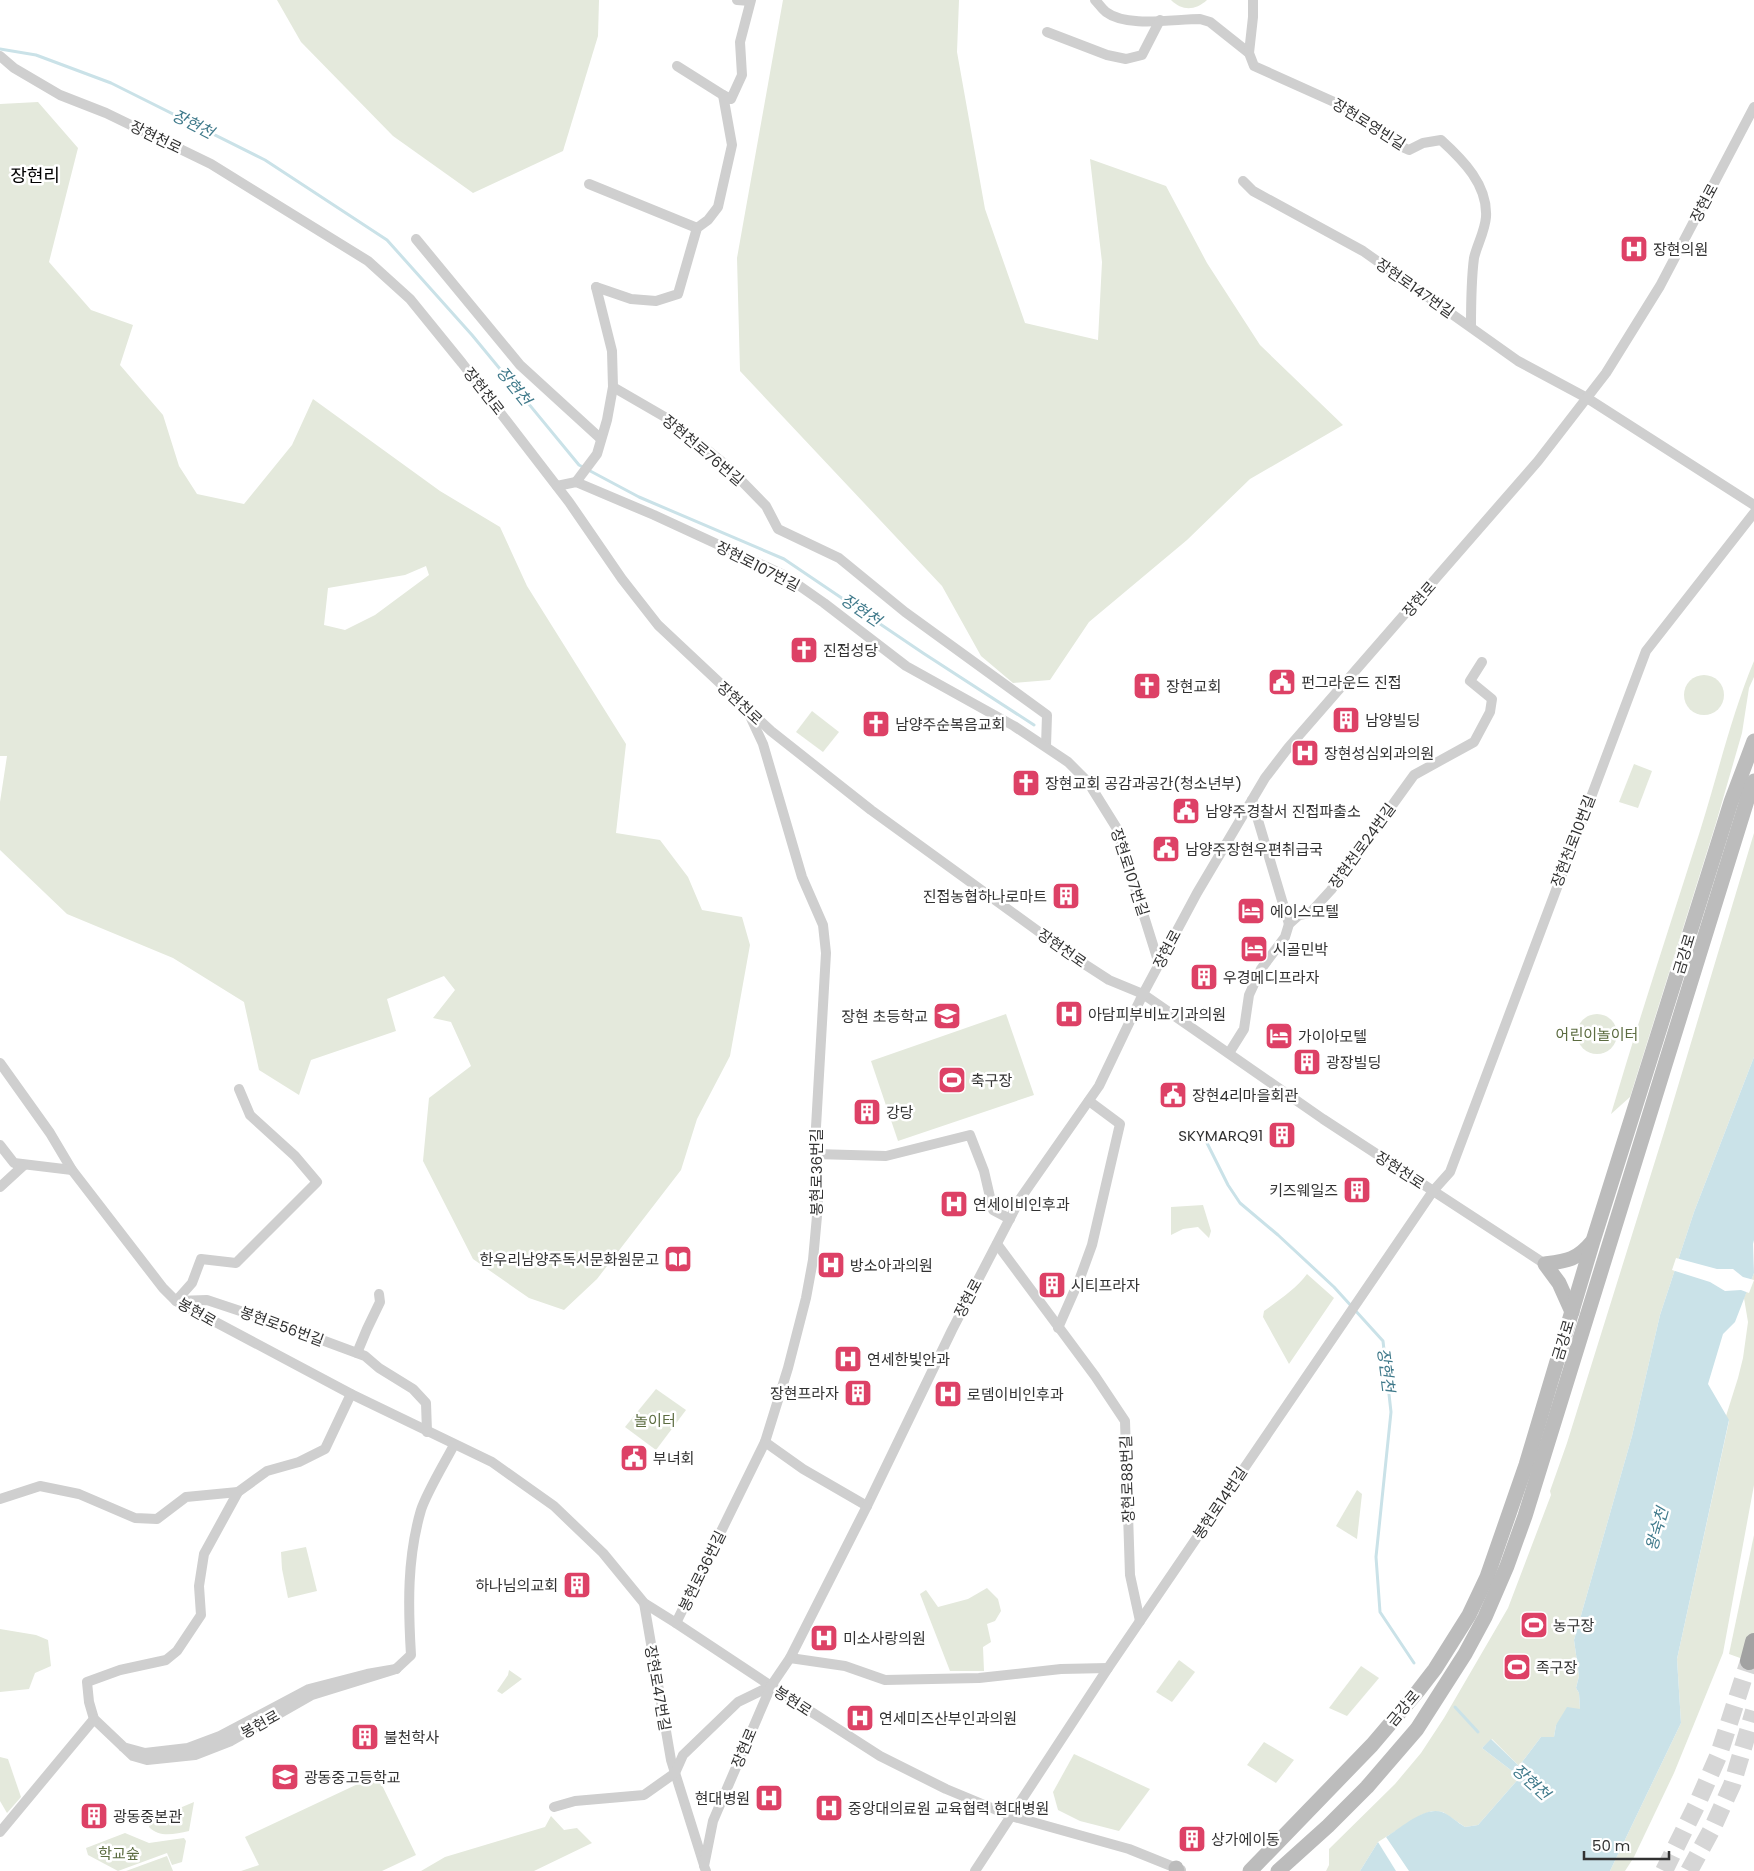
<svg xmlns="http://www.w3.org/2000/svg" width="1754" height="1871" viewBox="0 0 1754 1871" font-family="Poppins,'Noto Sans KR',sans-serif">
  <rect width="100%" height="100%" fill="#fff"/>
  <!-- green -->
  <g fill="#e4e9dc" fill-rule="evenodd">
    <polygon points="277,0 599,0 598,36 563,151 473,193 393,136 301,42"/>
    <polygon points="783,0 959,0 957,52 985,209 1025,323 1098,340 1102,262 1090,159 1166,186 1207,263 1260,345 1343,425 1250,479 1187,540 1089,622 1050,680 1013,683 981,656 942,586 740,371 737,258"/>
    <path d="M1171,0H1207C1195,11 1182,11 1171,0Z"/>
    <path d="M38,102L78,148L49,262L91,310L133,325L120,365L163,415L179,466L197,494L244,504L292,445L313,399L440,491L500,527L527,586L626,744L616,833L660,840L688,877L702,910L742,917L750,945L730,1056L697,1119L681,1170L597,1279L564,1310L529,1298L473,1259L423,1161L429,1098L471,1066L451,1022L433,1018L455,990L444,976L387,999L396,1031L311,1060L299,1095L259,1070L244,1002L173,958L67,914L0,850V802L7,756H0V104ZM426,566L429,575L375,615L345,630L324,625L328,588L405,575Z"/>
    <path d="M1754,661V677L1749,688L1742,733L1716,823L1630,1097L1611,1114C1639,1019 1670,925 1700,831C1718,774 1731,716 1754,661Z"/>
    <circle cx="1704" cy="695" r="20"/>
    <polygon points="812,711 839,732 823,752 796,732"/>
    <polygon points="1634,764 1652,771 1638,808 1619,802"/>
    <polygon points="1754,833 1754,1057 1694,1212 1660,1315 1632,1436 1574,1640 1579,1676 1576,1688 1579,1693 1580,1709 1556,1725 1554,1737 1541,1737 1519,1766 1492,1739 1482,1748 1520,1777 1478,1825 1465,1827 1443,1812 1432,1811 1421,1815 1378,1842 1360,1871 1326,1871 1329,1865 1329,1849 1395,1784 1421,1753 1444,1718 1508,1608 1551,1495 1550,1491 1567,1443 1666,1126"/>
    <polygon points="1006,1014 1034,1095 898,1141 871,1061"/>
    <circle cx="1597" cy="1034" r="20"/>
    <polygon points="1203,1205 1211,1231 1209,1238 1198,1227 1183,1229 1171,1235 1171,1207"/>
    <polygon points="1754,1273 1754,1485 1723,1653 1674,1773 1634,1857 1625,1871 1610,1871 1681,1723 1677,1659 1729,1421 1726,1416 1738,1378 1743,1358 1748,1322 1744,1298"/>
    <path d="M1307,1274L1334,1298L1289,1364L1263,1317L1264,1311C1279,1300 1296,1289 1307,1274Z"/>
    <polygon points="656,1389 686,1410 656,1450 625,1427"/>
    <polygon points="1357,1490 1362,1494 1357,1539 1336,1526"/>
    <polygon points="1754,1535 1754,1663 1729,1654"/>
    <polygon points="306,1547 317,1591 288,1598 282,1569 281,1552"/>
    <polygon points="987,1588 998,1599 1001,1611 995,1621 987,1624 991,1642 983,1647 984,1671 950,1671 920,1594 926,1590 938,1607 968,1599"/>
    <polygon points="0,1629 36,1635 48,1640 51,1666 35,1673 29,1689 0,1692"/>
    <polygon points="1179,1660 1195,1672 1172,1702 1156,1692"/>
    <polygon points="1361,1666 1379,1678 1347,1716 1329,1708"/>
    <polygon points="509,1670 522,1679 502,1694 497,1691 508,1675"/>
    <polygon points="1264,1742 1294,1760 1276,1783 1247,1765"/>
    <polygon points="1074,1754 1150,1789 1119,1831 1080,1821 1058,1810 1053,1792"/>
    <polygon points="0,1757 8,1759 21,1797 7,1813 0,1801"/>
    <polygon points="377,1775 416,1855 382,1871 241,1871 259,1865 245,1837"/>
    <path d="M194,1802L189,1831C174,1834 160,1838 149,1827L151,1820Z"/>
    <polygon points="551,1816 564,1830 577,1828 592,1843 534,1871 421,1871 445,1857 545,1827"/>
    <polygon points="125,1833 149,1843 184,1838 186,1841 182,1862 172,1865 167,1853 118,1871 88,1855 86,1848"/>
    <polygon points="167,1856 173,1871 126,1871"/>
  </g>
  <!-- water -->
  <g fill="#cae2e8">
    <path d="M1754,1057V1240L1753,1244L1754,1273L1735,1322L1723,1334L1708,1384L1729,1420L1677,1659L1681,1723L1610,1871H1409L1386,1837C1401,1828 1424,1806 1442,1812C1450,1815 1458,1823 1465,1827L1478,1825L1520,1777L1482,1748L1491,1739L1519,1766L1541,1737H1554L1556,1725L1567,1707L1580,1709L1579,1693L1576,1688L1579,1676L1574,1640L1632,1436L1660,1315L1694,1212Z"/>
    <polygon points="1378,1842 1396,1871 1360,1871"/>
  </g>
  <!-- pier -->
  <polygon fill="#fff" points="1676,1258 1717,1269 1733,1269 1743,1277 1754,1280 1749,1293 1741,1290 1725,1291 1710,1282 1672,1270"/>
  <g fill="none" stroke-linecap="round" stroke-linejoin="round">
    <!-- stream -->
    <g stroke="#cae2e8" stroke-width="3">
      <polyline points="0,49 36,55 111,83 265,160 387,240 472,335 579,465 639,497 784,559 923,653 1034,725"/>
      <polyline points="1203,1135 1228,1185 1240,1203 1278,1235 1334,1287 1383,1341 1391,1412 1376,1557 1380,1612 1414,1663"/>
      <polyline points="1455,1707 1478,1732"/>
    </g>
    <!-- trunk-tunnel -->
    <g stroke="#d6d6d6" stroke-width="18" stroke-dasharray="18 9" stroke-linecap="butt">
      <polyline points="1664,1871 1698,1802 1719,1754 1749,1661"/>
      <polyline points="1689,1871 1712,1829 1732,1785 1754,1711"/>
    </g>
    <!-- minor -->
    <g stroke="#cfcfcf" stroke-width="10">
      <polyline points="737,0 750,1"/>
      <path d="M1095,0C1099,4 1102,9 1106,12C1127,28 1174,19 1200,19L1210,22L1249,53"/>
      <path d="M1253,0V17L1249,53L1254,66L1343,106L1400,146L1409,150L1423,143L1441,140C1463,160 1488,185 1486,217C1485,231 1477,245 1474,258C1471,281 1471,304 1471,327"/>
      <polyline points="1047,32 1107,55 1126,59 1142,55 1160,20"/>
      <polyline points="0,56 14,68 60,95 106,113 211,164 368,261 410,299 462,363 569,502 622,579 658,625 771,731 871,810 1075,958 1109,980 1143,994 1323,1119 1545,1264"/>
      <polyline points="677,66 723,95"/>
      <polyline points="1243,181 1253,191 1363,251 1518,361 1587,398 1754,505"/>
      <polyline points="589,184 697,228"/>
      <polyline points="416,239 520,365 601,439"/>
      <polyline points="596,287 631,299 656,301 678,294 697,228 708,220 718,207 732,145 723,95 731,99 742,75 740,42 751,0"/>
      <polyline points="613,387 670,420 727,466 766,506 778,529 839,558 905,612 1047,715 1046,746"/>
      <polyline points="576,482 597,454 607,420 613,387 612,351 596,287"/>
      <polyline points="557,486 576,482 654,515 784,575 824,603 906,666 1014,726 1068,762 1088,782 1116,827 1159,964"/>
      <polyline points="1252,800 1289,924"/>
      <polyline points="1229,1053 1244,1029 1249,995 1261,969 1285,937 1289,924 1299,915 1310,913 1331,890 1414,775 1474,742 1490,712 1492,699 1470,681 1482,662"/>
      <polyline points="0,1063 50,1133 72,1170 163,1288 176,1301 351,1394 492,1462 554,1506 603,1553 644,1603 676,1623 771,1686 880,1756 946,1789 1011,1816 1129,1849 1181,1870"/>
      <polyline points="0,1145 14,1163 72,1170"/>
      <polyline points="815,1154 886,1156 970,1135 984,1171 993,1210 1010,1219"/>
      <polyline points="0,1187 24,1165"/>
      <polyline points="997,1244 1095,1376 1125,1421 1130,1575 1140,1621"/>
      <polyline points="176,1301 192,1283 201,1259 236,1263 317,1182 295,1156 250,1115 239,1089"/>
      <polyline points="177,1301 207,1300 276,1323 365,1356 379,1368 413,1389 426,1403 427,1432"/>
      <polyline points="1058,1328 1080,1278 1092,1245 1120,1124 1089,1101"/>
      <polyline points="357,1353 367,1329 380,1302 379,1294"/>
      <polyline points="765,1442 803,1469 867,1506"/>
      <polyline points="0,1499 40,1486 79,1494 135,1518 157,1519 186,1497 238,1492"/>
      <polyline points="644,1603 671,1760 704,1865"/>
      <polyline points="676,1623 765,1442 788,1368 806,1298 813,1260 818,1205 816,1127 826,953 823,925 802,877 763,744 749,714"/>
      <polyline points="790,1658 845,1666 885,1680 979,1678 1061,1669 1108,1668"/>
      <path d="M396,1669L411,1655C408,1606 407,1558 421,1510C427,1492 444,1464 454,1445"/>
      <polyline points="123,1747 145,1753 188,1748 220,1736 309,1689 367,1674 396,1669 312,1695 231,1741 195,1755 147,1760 133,1756 94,1719 89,1702 87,1682 120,1670 166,1660 177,1651 201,1615 199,1586 204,1554 238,1492 267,1471 299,1462 325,1449 351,1394"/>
      <polyline points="554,1807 575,1801 644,1795 675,1773 683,1755 738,1702 771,1686"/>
      <polyline points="0,1832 94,1719"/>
      <polyline points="706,1871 704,1866 713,1821 771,1686 790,1658 867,1506 952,1330 1020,1199 1099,1086 1143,994 1197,893 1265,778 1288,748 1538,461 1606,373 1660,286 1754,107"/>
      <polyline points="975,1871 1108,1668 1433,1191 1450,1172 1646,651 1754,513"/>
    </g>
    <!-- secondary -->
    <g stroke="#bcbcbc" stroke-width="15">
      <path d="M1572,1312L1559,1283L1545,1264C1567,1261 1577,1260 1592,1242"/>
      <polyline points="1176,1868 1177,1871"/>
      <polyline points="1250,1871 1372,1745 1418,1691 1435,1669 1469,1615 1487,1577 1526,1465 1593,1241 1731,802 1754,741"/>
      <polyline points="1278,1871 1328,1826 1367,1787 1417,1729 1465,1654 1485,1617 1507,1566 1525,1516 1749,794 1754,781"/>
    </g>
    <!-- trunk -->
    <polyline stroke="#a2a2a2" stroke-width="18" points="1749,1661 1754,1642"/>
  </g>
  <!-- icons -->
  <defs>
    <symbol id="hospital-square" viewBox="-11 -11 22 22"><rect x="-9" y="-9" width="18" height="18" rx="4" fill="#dd4166" stroke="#fff"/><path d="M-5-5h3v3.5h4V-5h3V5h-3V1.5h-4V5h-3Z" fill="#fff"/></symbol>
    <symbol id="church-square" viewBox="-11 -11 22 22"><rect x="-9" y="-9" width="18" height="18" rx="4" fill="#dd4166" stroke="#fff"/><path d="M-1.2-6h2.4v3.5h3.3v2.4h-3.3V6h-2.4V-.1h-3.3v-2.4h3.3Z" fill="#fff"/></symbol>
    <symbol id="civic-square" viewBox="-11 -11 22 22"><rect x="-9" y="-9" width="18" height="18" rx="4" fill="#dd4166" stroke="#fff"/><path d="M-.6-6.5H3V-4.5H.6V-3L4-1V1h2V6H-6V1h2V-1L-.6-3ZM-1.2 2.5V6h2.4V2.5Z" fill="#fff"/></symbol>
    <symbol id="building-square" viewBox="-11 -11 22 22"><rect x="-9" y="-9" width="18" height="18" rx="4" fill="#dd4166" stroke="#fff"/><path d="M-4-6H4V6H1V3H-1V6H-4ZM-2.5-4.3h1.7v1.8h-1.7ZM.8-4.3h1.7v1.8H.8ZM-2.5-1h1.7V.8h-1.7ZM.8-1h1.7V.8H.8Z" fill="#fff"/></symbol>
    <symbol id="hotel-square" viewBox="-11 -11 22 22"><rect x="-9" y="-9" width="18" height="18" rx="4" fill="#dd4166" stroke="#fff"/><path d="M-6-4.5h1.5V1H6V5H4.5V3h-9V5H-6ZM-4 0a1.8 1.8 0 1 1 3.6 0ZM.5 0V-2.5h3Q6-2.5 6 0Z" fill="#fff"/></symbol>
    <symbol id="school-square" viewBox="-11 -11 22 22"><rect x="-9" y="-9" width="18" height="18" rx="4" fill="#dd4166" stroke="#fff"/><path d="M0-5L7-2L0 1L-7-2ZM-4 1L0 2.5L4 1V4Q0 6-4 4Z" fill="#fff"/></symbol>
    <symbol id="stadium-square" viewBox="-11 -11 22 22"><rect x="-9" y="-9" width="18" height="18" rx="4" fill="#dd4166" stroke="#fff"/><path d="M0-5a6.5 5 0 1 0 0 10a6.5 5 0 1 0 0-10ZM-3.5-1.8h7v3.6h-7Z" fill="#fff"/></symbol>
    <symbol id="library-square" viewBox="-11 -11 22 22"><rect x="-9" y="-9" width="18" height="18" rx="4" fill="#dd4166" stroke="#fff"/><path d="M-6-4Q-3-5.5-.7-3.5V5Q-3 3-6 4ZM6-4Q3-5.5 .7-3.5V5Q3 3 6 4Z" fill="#fff"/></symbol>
  </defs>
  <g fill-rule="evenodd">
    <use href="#hospital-square" x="1618" y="233" width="32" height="32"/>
    <use href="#church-square" x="788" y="634" width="32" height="32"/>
    <use href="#civic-square" x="1266" y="666" width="32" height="32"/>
    <use href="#church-square" x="1131" y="670" width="32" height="32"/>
    <use href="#building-square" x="1330" y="704" width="32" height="32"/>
    <use href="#church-square" x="860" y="708" width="32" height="32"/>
    <use href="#hospital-square" x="1289" y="737" width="32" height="32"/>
    <use href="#church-square" x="1010" y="767" width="32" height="32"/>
    <use href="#civic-square" x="1170" y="795" width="32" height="32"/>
    <use href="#civic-square" x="1150" y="833" width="32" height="32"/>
    <use href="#building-square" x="1050" y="880" width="32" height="32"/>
    <use href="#hotel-square" x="1235" y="895" width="32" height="32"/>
    <use href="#hotel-square" x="1238" y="933" width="32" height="32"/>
    <use href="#building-square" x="1188" y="961" width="32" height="32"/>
    <use href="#hospital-square" x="1053" y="998" width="32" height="32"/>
    <use href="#school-square" x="931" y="1000" width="32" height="32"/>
    <use href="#hotel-square" x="1263" y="1020" width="32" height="32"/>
    <use href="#building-square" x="1291" y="1046" width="32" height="32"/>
    <use href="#stadium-square" x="936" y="1064" width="32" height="32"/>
    <use href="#civic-square" x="1157" y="1079" width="32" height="32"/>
    <use href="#building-square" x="851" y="1096" width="32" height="32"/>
    <use href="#building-square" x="1266" y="1119" width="32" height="32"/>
    <use href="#building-square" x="1341" y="1174" width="32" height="32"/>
    <use href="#hospital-square" x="938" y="1188" width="32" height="32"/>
    <use href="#library-square" x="662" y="1243" width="32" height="32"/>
    <use href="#hospital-square" x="815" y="1249" width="32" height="32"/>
    <use href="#building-square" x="1036" y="1269" width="32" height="32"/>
    <use href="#hospital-square" x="832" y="1343" width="32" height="32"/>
    <use href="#building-square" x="842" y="1377" width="32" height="32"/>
    <use href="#hospital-square" x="932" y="1378" width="32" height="32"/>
    <use href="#civic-square" x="618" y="1442" width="32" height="32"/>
    <use href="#building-square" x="561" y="1569" width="32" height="32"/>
    <use href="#stadium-square" x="1518" y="1609" width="32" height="32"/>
    <use href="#hospital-square" x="808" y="1622" width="32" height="32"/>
    <use href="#stadium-square" x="1501" y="1651" width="32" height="32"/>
    <use href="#hospital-square" x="844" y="1702" width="32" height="32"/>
    <use href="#building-square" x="349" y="1721" width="32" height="32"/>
    <use href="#school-square" x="269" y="1761" width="32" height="32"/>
    <use href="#hospital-square" x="753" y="1782" width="32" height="32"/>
    <use href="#hospital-square" x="813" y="1792" width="32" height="32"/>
    <use href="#building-square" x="78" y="1800" width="32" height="32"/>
    <use href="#building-square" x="1176" y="1823" width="32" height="32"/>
  </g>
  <g text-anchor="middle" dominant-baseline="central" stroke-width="5" stroke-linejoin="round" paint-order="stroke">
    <!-- street labels -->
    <g font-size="15" fill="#323232" stroke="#fff">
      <text transform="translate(1369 124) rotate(32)">장현로영빈길</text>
      <text transform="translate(156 137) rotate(26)">장현천로</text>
      <text transform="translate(1704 203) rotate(-62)">장현로</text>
      <text transform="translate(1415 288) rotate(35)">장현로147번길</text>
      <text transform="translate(484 391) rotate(52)">장현천로</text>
      <text transform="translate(703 450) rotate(40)">장현천로76번길</text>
      <text transform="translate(758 566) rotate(27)">장현로107번길</text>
      <text transform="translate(1419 599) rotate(-49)">장현로</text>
      <text transform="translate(740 703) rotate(43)">장현천로</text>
      <text transform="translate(1573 841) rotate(-69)">장현천로10번길</text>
      <text transform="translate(1362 846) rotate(-54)">장현천로24번길</text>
      <text transform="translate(1130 872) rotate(72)">장현로107번길</text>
      <text transform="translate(1062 948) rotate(35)">장현천로</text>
      <text transform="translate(1167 949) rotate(-62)">장현로</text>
      <text transform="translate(1684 954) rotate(-73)">금강로</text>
      <text transform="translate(1400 1170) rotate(33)">장현천로</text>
      <text transform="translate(816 1172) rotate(-90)">봉현로36번길</text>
      <text transform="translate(968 1298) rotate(-62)">장현로</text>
      <text transform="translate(197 1312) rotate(30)">봉현로</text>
      <text transform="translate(282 1326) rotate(20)">봉현로56번길</text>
      <text transform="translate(1563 1340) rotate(-73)">금강로</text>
      <text transform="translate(1127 1479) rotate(-92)">장현로88번길</text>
      <text transform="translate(1220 1503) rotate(-56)">봉현로14번길</text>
      <text transform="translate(702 1571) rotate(-64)">봉현로36번길</text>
      <text transform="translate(658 1688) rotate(80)">장현로47번길</text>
      <text transform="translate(793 1701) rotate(33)">봉현로</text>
      <text transform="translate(1403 1708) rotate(-50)">금강로</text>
      <text transform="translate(260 1724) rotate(-29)">봉현로</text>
      <text transform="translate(744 1748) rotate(-67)">장현로</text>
    </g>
    <!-- poi labels -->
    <g font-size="15" fill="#323232" stroke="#fff" text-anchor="start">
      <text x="1653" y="249">장현의원</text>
      <text x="823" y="650">진접성당</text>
      <text x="1301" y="682">펀그라운드 진접</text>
      <text x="1166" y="686">장현교회</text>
      <text x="1365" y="720">남양빌딩</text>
      <text x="895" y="724">남양주순복음교회</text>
      <text x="1324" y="753">장현성심외과의원</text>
      <text x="1045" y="783">장현교회 공감과공간(청소년부)</text>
      <text x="1205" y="811">남양주경찰서 진접파출소</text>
      <text x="1185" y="849">남양주장현우편취급국</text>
      <text x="1047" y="896" text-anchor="end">진접농협하나로마트</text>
      <text x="1270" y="911">에이스모텔</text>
      <text x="1273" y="949">시골민박</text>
      <text x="1223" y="977">우경메디프라자</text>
      <text x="1088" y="1014">아담피부비뇨기과의원</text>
      <text x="928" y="1016" text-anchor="end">장현 초등학교</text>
      <text x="1298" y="1036">가이아모텔</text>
      <text x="1326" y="1062">광장빌딩</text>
      <text x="971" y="1080">축구장</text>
      <text x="1192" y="1095">장현4리마을회관</text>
      <text x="886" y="1112">강당</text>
      <text x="1263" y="1135" text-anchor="end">SKYMARQ91</text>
      <text x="1338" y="1190" text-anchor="end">키즈웨일즈</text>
      <text x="973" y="1204">연세이비인후과</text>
      <text x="659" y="1259" text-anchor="end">한우리남양주독서문화원문고</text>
      <text x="850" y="1265">방소아과의원</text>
      <text x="1071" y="1285">시티프라자</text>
      <text x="867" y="1359">연세한빛안과</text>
      <text x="839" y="1393" text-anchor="end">장현프라자</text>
      <text x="967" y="1394">로뎀이비인후과</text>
      <text x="653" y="1458">부녀회</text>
      <text x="558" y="1585" text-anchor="end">하나님의교회</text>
      <text x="1553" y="1625">농구장</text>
      <text x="843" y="1638">미소사랑의원</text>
      <text x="1536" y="1667">족구장</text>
      <text x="879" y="1718">연세미즈산부인과의원</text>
      <text x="384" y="1737">불천학사</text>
      <text x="304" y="1777">광동중고등학교</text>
      <text x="750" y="1798" text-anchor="end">현대병원</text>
      <text x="848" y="1808">중앙대의료원 교육협력 현대병원</text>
      <text x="113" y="1816">광동중본관</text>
      <text x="1211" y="1839">상가에이동</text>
    </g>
    <!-- park labels -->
    <g font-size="15" fill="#5c6c41" stroke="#fff">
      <text x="1597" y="1034">어린이놀이터</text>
      <text x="655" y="1420">놀이터</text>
      <text x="119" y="1853">학교숲</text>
    </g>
    <!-- water labels -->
    <g font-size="16" font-style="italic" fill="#407a8b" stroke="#fff">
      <text transform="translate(193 124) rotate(27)">장현천</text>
      <text transform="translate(514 386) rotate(51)">장현천</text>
      <text transform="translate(861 610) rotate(34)">장현천</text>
      <text transform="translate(1386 1370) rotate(83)">장현천</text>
      <text transform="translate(1657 1529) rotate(-74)">왕숙천</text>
      <text transform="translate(1531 1782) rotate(42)">장현천</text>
    </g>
    <!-- quarter labels -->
    <g font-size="18" fill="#000" stroke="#fff">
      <text x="35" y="175">장현리</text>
    </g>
  </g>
  <!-- scale -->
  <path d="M1584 1851v8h85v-8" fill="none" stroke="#323232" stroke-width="2.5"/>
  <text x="1592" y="1851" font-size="15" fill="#323232" stroke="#ffffff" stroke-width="4" paint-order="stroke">50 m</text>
</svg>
